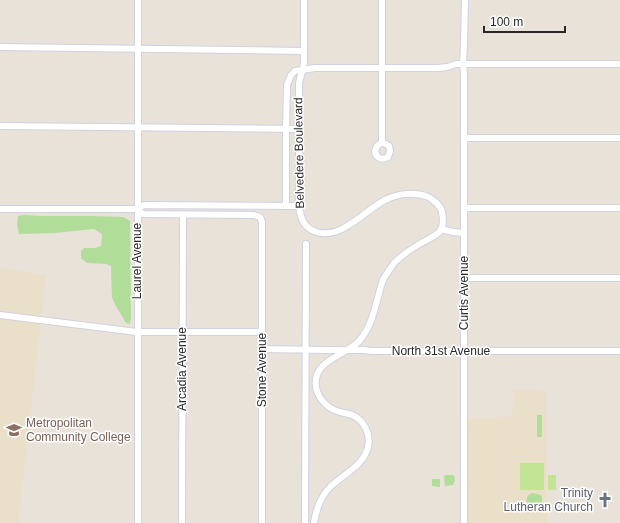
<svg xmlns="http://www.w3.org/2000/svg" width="620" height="523" viewBox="0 0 620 523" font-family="Helvetica,sans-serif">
  <rect width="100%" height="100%" fill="#e9e2d9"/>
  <!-- education -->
  <g fill="#eadfc9">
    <polygon points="0,268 46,275 40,332 33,391 18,523 0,523"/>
    <polygon points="514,390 546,391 547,523 468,523 468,419 512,416"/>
  </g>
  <!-- green -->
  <g fill="#b0dd98">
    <polygon points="23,215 44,216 89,216 123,217 130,221 131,317 130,324 126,323 116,306 112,298 111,266 106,264 87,263 81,258 81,251 84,248 95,248 101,246 102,234 94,229 55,233 19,234 17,224 18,216"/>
    <rect x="537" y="415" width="5" height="22"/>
    <polygon points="445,475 452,475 454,476 455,480 453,485 445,486 444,477"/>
    <polygon points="432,479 440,479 440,487 432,486"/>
    <path d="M532,493L538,494L542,496V502L541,505L530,506L528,505C526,501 526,495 532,493Z"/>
  </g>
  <!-- pitch -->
  <g fill="#c2e494">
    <rect x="520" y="463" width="24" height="27"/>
    <rect x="548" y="475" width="8" height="15"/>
  </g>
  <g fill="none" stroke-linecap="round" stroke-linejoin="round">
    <defs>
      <g id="minor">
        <polyline points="138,0 138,523"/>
        <path d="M304,0V63L299,83V206C301,219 303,227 316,232C341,240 364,211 385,200C397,194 412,192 426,196C432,198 441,206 442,212C443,218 444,225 441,230C437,236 424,241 418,245C411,249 400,257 394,263C391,268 387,273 384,278C382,282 381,286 380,290C375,307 372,326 360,340C347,356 312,359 316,387C318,398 327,408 337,411C342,413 347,413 352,415C364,420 371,434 368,447C364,465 344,474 331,486C321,496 316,509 314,523"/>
        <polyline points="382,0 382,142"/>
        <polyline points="0,47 304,51"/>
        <polyline points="0,126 299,129"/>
        <polyline points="464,138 620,138"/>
        <path d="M382,142L389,146L390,151L388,157C382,161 376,158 375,151L377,146Z"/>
        <polyline points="286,206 286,129 287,85 291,75 295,71 315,68 438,68 447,67 456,64 620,64"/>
        <polyline points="464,208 620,208"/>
        <polyline points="0,209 137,209 143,214 254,215 260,217 262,222 262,523"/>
        <polyline points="137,209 144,205 299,206"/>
        <polyline points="441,229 453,232 464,233"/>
        <polyline points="464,278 620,278"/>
        <polyline points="0,315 137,332 262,332"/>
        <polyline points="262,349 325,350 364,350 372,351 620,351"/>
        <polyline points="182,523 183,215"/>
        <polyline points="305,523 306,244"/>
        <polyline points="464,523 464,73 463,64 464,44 465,0"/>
      </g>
    </defs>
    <!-- minor casing -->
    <use href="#minor" stroke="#cfd2e0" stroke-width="8"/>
    <!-- minor -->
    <use href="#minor" stroke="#fff" stroke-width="6"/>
  </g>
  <!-- icons -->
  <defs>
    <symbol id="university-bare" viewBox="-9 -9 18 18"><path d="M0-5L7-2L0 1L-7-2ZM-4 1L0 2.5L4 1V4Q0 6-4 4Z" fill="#8d6e63" stroke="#fff" stroke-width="2.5" paint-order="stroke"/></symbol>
    <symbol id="church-bare" viewBox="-9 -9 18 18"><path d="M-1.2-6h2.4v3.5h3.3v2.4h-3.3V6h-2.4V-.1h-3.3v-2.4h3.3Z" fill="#6b7280" stroke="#fff" stroke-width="2.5" paint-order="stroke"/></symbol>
  </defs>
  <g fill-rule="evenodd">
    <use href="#university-bare" x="3" y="419" width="22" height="22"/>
    <use href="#church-bare" x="594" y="489" width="22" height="22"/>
  </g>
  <g text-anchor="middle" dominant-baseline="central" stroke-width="3" stroke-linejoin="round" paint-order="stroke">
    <!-- street labels -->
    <g font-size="12" fill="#272727" stroke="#fff">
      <text transform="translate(299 153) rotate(-91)">Belvedere Boulevard</text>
      <text transform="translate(137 261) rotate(-90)">Laurel Avenue</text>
      <text transform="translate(464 293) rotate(-90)">Curtis Avenue</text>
      <text x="441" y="351">North 31st Avenue</text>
      <text transform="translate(182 369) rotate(-90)">Arcadia Avenue</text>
      <text transform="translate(262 370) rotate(-90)">Stone Avenue</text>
    </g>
    <!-- education labels -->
    <g font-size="12" fill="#785e54" stroke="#fff" text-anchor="start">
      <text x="26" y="423">Metropolitan<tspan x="26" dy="14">Community College</tspan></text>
    </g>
    <!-- worship labels -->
    <g font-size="12" fill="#5b616d" stroke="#fff" text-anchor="end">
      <text x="593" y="493">Trinity<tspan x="593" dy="14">Lutheran Church</tspan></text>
    </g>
  </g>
  <!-- scale -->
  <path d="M484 26v6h81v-6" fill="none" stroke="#272727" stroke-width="2"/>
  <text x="490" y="26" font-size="12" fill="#272727" stroke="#ffffff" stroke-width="3" paint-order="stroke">100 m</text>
</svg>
